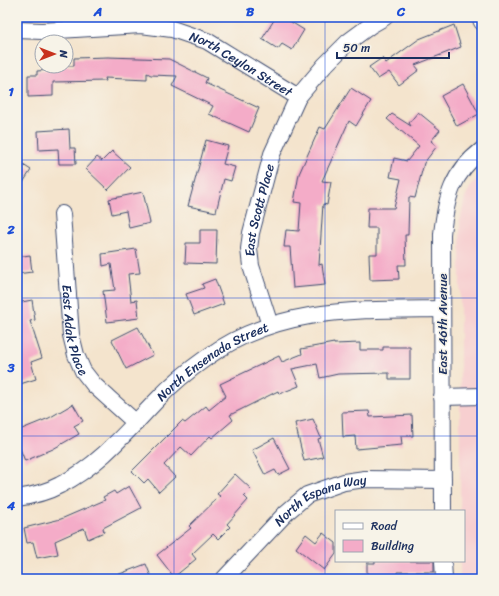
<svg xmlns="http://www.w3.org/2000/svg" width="499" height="596" viewBox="0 0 499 596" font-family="Sriracha,sans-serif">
  <rect width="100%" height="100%" fill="#f7f3e8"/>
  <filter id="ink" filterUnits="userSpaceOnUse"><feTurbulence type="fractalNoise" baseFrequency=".025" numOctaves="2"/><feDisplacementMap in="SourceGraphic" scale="8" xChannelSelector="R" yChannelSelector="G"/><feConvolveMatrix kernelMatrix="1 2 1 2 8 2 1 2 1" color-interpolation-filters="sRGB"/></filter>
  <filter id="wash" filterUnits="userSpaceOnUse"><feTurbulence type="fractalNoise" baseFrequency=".012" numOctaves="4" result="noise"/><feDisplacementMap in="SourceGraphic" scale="16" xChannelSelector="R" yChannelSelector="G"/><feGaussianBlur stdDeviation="0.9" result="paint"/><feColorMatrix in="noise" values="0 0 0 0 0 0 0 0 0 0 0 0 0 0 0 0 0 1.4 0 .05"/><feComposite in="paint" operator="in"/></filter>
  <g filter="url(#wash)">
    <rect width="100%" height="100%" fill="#f4e4cd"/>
    <!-- built -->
    <polygon fill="#f7cfd0" points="482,172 482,579 460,579 460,561 464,561 464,511 460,511 460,221 465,197 471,186"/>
    <g id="blocks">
      <!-- building -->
      <g fill="#f4acc8">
        <polygon points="276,17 283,17 304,30 292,50 282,44 278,49 262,39"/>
        <polygon points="454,25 461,47 415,65 419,70 399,85 389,72 378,79 369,67 382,58 386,63 419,39"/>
        <polygon points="108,57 169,59 207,78 205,83 259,108 249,132 209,114 213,106 172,86 177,76 151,75 147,73 147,80 105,78 106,81 53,82 53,96 28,97 28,75 37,75 37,71 49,70 49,66 74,66 74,58"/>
        <polygon points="463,84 479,114 457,126 441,96"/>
        <polygon points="351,88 371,101 356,126 349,121 322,181 331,182 327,205 323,204 319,265 322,264 325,285 293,288 290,247 284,247 286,230 299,231 301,203 294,202 299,174 320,127 325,129"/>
        <polygon points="418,112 440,130 431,141 437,146 424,163 415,198 409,197 408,235 405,235 406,265 398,265 399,279 370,280 369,254 377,254 377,228 367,228 368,208 394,208 401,179 390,177 394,158 407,161 419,146 387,119 392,114 411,126 409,123"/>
        <polygon points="69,129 70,148 75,148 76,164 59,164 58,149 39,150 38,131"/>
        <polygon points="206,140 228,146 223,164 235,167 231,181 224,179 216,212 188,206"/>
        <polygon points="112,151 130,167 108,190 86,169 97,157 102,161"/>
        <polygon points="17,161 31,170 17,192"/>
        <polygon points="143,192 150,223 129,228 126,211 112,214 109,199"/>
        <polygon points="200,230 217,230 216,264 185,263 186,243 200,243"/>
        <polygon points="136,249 140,273 128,274 131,301 137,300 139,318 107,322 103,291 115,290 111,264 103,266 102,254"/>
        <polygon points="30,255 32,272 17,274 17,257"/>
        <polygon points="215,279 224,304 194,315 186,294 204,288 202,284"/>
        <polygon points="32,300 35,320 30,321 42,358 31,362 36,379 17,385 17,303"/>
        <polygon points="138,327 153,355 126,369 112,340"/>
        <polygon points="334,343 334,344 360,343 360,350 383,350 383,347 410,347 410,379 389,379 389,373 338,374 320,378 317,364 292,369 299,386 279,394 278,391 230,415 233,420 212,438 210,436 191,456 181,447 164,465 175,477 159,492 148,479 144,483 132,471 182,421 185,423 206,406 209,410 226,396 220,384 279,356 282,362 302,354 301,349"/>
        <polygon points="73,404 83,421 74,426 79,434 53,449 25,461 17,441 17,431 49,418"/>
        <polygon points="369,411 370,417 412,415 413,436 401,436 402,445 356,449 355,436 343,437 342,412"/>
        <polygon points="313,419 321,438 318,439 323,457 304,461 295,423"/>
        <polygon points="274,438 290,469 278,475 275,470 265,475 252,450"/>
        <polygon points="235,474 251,489 244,496 248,500 227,524 230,527 218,539 213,534 192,554 196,559 174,577 157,555 191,528 189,526 220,496 217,494"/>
        <polygon points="129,486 141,508 103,528 104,532 88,539 84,528 55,541 58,554 37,558 33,542 27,543 24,528 61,519 105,500 103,497 114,491 116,494"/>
        <polygon points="323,533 336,543 336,554 324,570 296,548 306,534 316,542"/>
        <polygon points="375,561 434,561 434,572 397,572 397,579 367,579 367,563 375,563"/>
        <polygon points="146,564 152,579 110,579 109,578"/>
      </g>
    </g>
  </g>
  <g filter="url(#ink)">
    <use href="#blocks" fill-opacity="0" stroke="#3c4a6f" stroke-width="1"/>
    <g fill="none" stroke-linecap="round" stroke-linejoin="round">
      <defs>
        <g id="minor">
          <polyline points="480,17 482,22"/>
          <path id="s1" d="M17,30L42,31L141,25L172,29L207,41L298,97"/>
          <path id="s2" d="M62,214L71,335L76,355L83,371L94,385L136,423"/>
          <path id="s3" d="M270,325L251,266L249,249L251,233L272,154L298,97L325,65L348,42L371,25L385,17"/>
          <polyline points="442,397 482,396"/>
          <path id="s4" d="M17,498C31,496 47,492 60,485C100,465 128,430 158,399C172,384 189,370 206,358C277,306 359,310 442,309"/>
          <path d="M443,511L442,234C446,198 452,173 482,150"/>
          <polyline points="443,561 444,579"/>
          <path id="s5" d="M224,579L287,512L307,495L344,482L365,479L443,480"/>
        </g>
      </defs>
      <!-- minor casing -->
      <use href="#minor" stroke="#3c4a6f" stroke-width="18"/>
      <!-- minor -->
      <use href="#minor" stroke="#fff" stroke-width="16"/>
    </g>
  </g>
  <!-- grid -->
  <path fill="none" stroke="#1d4ed8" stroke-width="1" stroke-opacity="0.55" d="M174,17V579M325,17V579M17,160H482M17,298H482M17,436H482"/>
  <g text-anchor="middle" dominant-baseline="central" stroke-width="3" stroke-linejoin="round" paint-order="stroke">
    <!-- street labels -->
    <g font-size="13" fill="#1b2f5e" stroke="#f7f3e8">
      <text stroke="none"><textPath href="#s1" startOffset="233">North Ceylon Street</textPath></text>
      <text stroke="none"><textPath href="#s3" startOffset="119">East Scott Place</textPath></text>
      <text transform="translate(442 324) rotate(-90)">East 46th Avenue</text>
      <text stroke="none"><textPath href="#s2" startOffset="117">East Adak Place</textPath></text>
      <text stroke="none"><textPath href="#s4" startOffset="243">North Ensenada Street</textPath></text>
      <text stroke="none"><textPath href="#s5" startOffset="128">North Espana Way</textPath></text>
    </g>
  </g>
  <!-- margin -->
  <rect width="499" height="596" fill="none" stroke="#f7f3e8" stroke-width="44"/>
  <!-- legend -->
  <rect x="335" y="510" width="130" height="52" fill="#f7f3e8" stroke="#9fa5b1"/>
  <rect x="343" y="523" width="20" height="6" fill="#ffffff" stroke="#9fa5b1"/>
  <text x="371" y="530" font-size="12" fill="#1b2f5e">Road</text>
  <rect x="343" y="540" width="20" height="12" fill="#f4acc8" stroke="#9fa5b1"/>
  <text x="371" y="550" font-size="12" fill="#1b2f5e">Building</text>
  <!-- north arrow -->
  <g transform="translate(54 54) rotate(90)"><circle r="19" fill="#f7f3e8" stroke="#9fa5b1"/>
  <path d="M0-3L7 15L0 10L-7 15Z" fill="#c8321e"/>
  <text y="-6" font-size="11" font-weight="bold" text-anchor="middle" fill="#1b2f5e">N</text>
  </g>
  <!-- scale -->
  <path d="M337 52v6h112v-6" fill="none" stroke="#1b2f5e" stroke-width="2"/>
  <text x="343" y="52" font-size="12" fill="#1b2f5e" stroke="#f7f3e8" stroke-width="3" paint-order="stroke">50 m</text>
  <rect x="22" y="22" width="455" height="552" fill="none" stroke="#1d4ed8" stroke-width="1.5"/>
  <g font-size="13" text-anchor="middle" font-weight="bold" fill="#1d4ed8">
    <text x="98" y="16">A</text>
    <text x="250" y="16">B</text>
    <text x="401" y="16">C</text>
    <text x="11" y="96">1</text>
    <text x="11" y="234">2</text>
    <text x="11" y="372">3</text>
    <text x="11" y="510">4</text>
  </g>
</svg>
